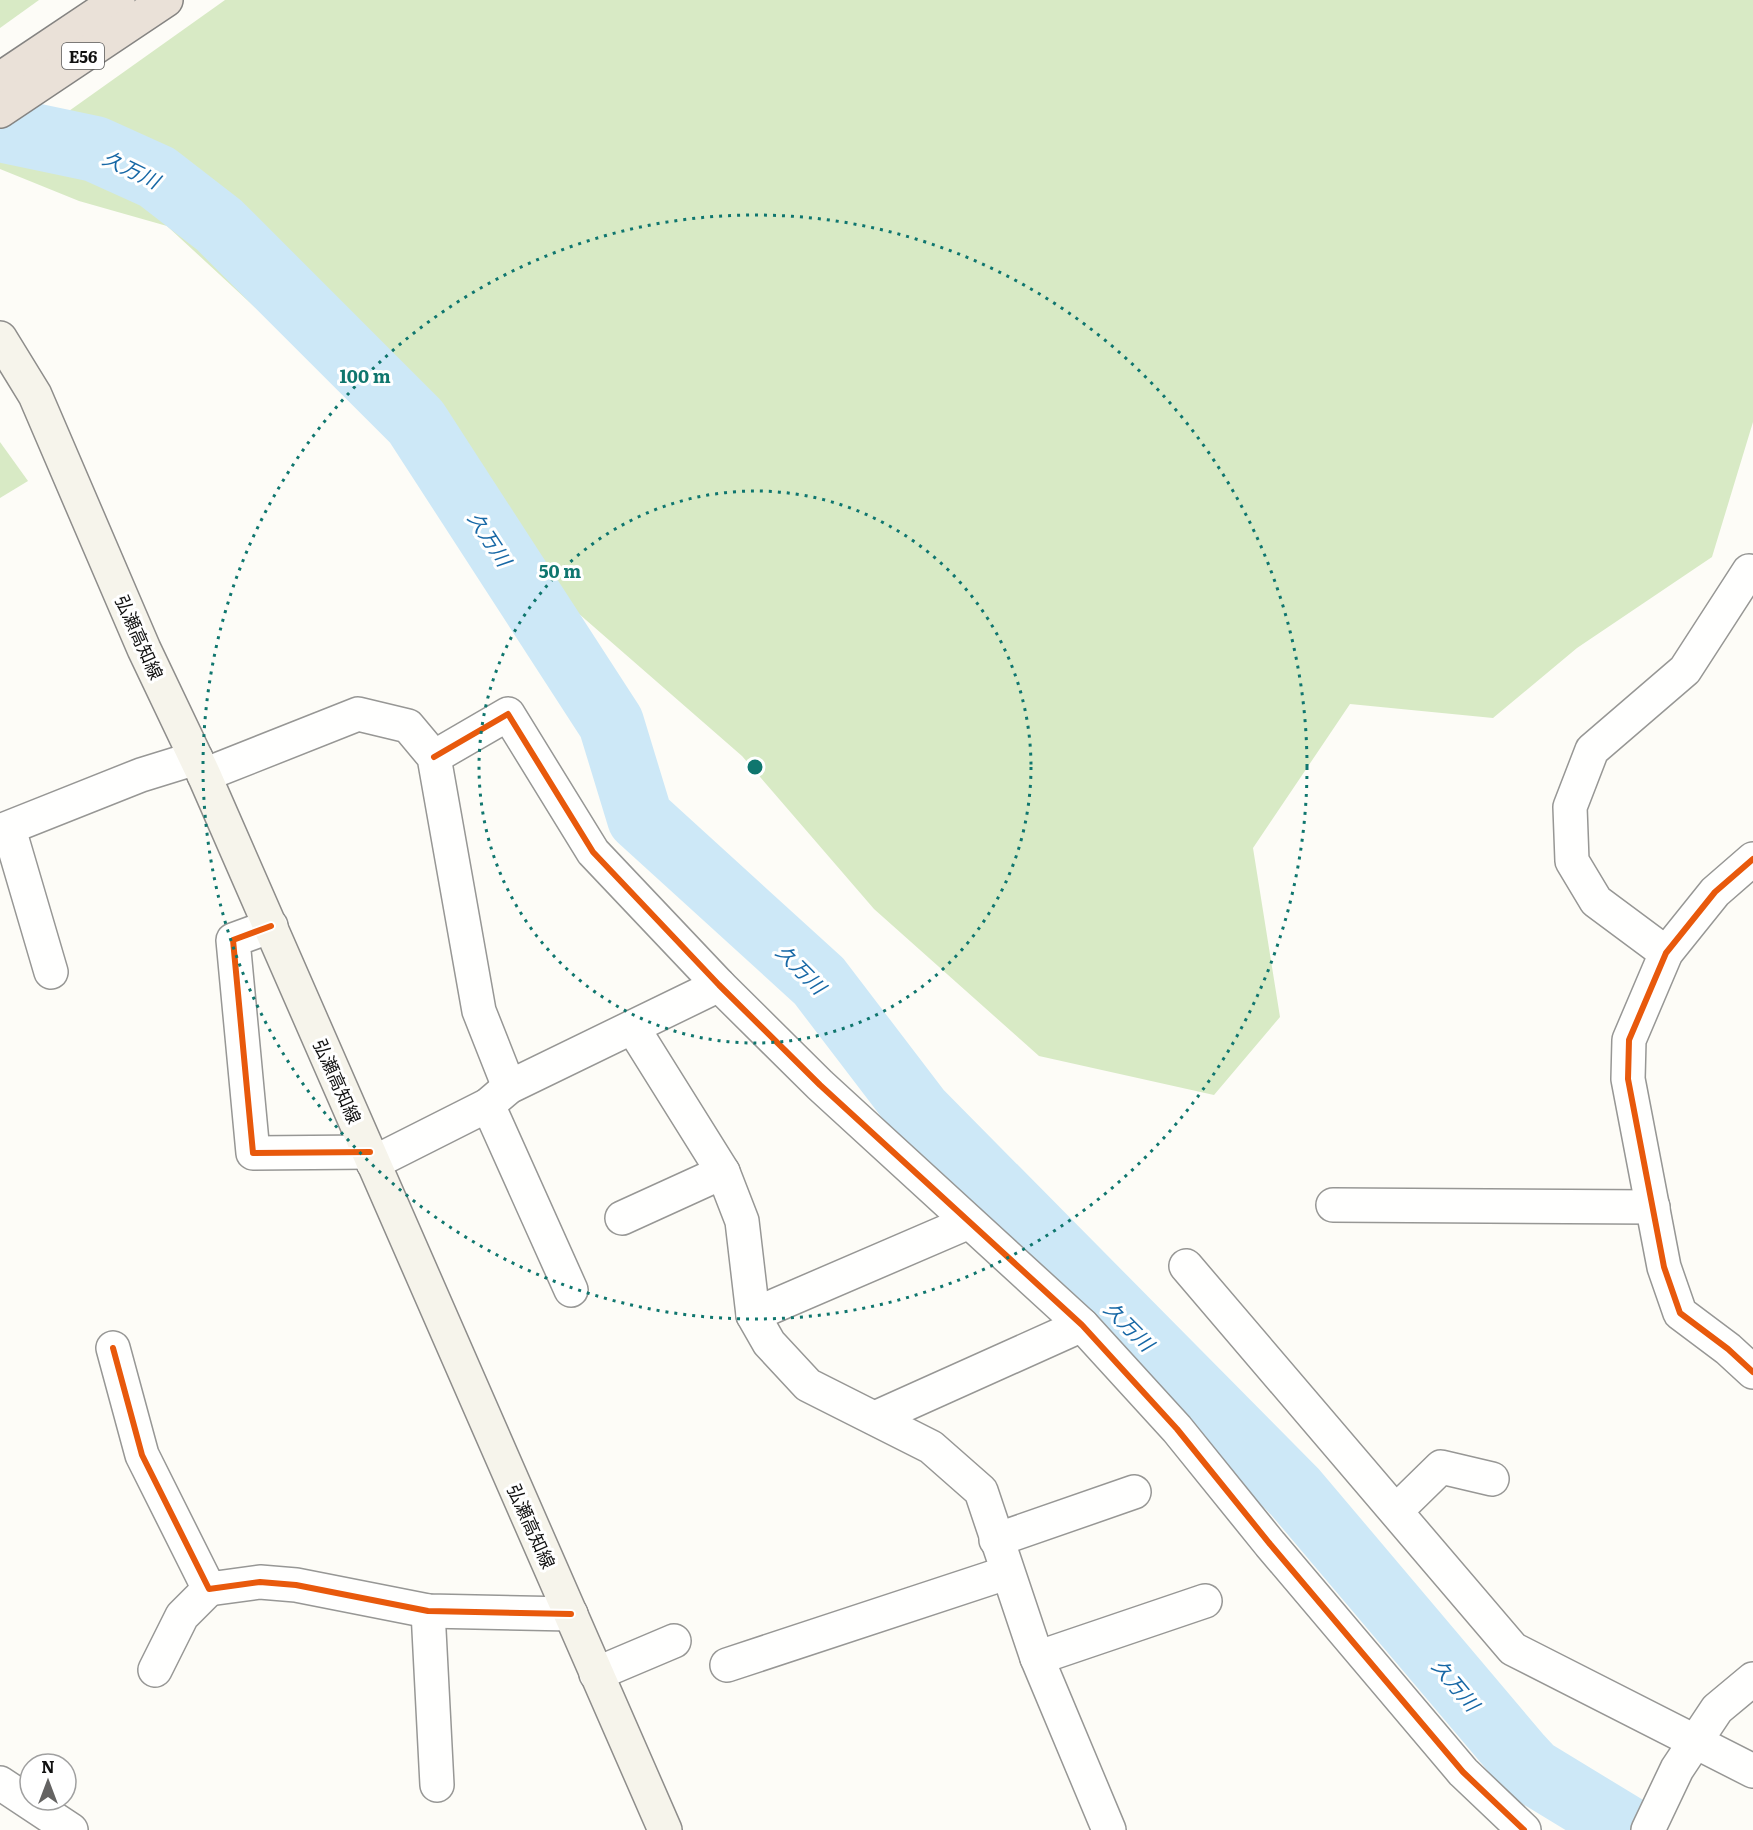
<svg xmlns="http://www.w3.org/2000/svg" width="1753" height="1830" viewBox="0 0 1753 1830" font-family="Literata,'Noto Sans JP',serif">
  <rect width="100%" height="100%" fill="#fdfcf7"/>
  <!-- forest -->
  <g fill="#d8eac5">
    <polygon points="0,0 39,0 0,28"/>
    <polygon points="225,0 1753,0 1753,422 1712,557 1577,648 1493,718 1350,704 1253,848 1280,1017 1214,1095 1039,1056 874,909 742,756 468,517 380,413 271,322 167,226 79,201 0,169 0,160"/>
    <polygon points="0,442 28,481 0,498"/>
  </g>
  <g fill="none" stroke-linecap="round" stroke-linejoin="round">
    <!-- river -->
    <polyline stroke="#cde8f7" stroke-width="66" points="0,129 95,149 157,177 219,225 416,422 611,723 640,818 819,981 919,1112 1295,1492 1520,1758 1532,1771 1629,1830"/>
    <defs>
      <g id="minor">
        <polyline points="434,757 508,714 593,852 719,985 820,1085 1082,1325 1177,1429 1270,1544 1463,1772 1524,1830"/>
        <polyline points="204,775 358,714 408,726 434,757 479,1011 509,1087"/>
        <polyline points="9,829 51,972"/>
        <polyline points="0,831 141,775 196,758"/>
        <polyline points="1753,859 1715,892 1666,953 1629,1040 1628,1079 1664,1267 1680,1313 1728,1349 1753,1372"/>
        <polyline points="271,926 233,940 253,1153 370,1152"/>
        <polyline points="1666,953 1596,901 1572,861 1570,807 1592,750 1685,670 1749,571"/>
        <polyline points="633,1028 723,1172 742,1221 753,1315 769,1343 808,1385 931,1447 981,1491 1037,1658 1109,1830"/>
        <polyline points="488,1105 571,1290"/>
        <polyline points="373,1163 488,1105 509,1087 719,985"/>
        <polyline points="1333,1205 1653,1207"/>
        <polyline points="622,1218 723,1172"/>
        <polyline points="1186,1266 1513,1649 1753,1771"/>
        <polyline points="753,1315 969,1222"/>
        <polyline points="113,1348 142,1455 209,1589 260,1582 296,1585 428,1611 571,1614"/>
        <polyline points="875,1418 1082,1325"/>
        <polyline points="1396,1511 1441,1467 1492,1479"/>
        <polyline points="996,1540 1134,1492"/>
        <polyline points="428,1611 437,1785"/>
        <polyline points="1037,1658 1205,1601"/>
        <polyline points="727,1665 1006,1573"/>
        <polyline points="155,1670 182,1616 209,1589"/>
        <polyline points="596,1674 674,1641"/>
        <polyline points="0,1783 71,1830"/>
        <polyline points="1648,1830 1677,1769 1717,1709 1753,1679"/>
      </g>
      <polyline id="secondary" points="0,338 35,395 144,649 204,775 665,1830"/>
      <g id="motorway">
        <polyline points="0,79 118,0"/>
        <polyline points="0,111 166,0"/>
      </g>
    </defs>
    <!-- minor casing -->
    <use href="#minor" stroke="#979795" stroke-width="36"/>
    <!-- secondary casing -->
    <use href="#secondary" stroke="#8e8d8b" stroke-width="36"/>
    <!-- motorway casing -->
    <use href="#motorway" stroke="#858482" stroke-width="36"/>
    <!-- minor -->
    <use href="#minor" stroke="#fffffe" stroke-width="33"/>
    <!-- secondary -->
    <use href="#secondary" stroke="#f6f4eb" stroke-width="33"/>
    <!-- motorway -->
    <use href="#motorway" stroke="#eae1d8" stroke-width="33"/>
    <defs>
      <g id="cycleway">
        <polyline points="434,757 508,714 593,852 719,985 820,1085 1082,1325 1177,1429 1270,1544 1463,1772 1524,1830"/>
        <polyline points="1753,859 1715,892 1666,953 1629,1040 1628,1079 1664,1267 1680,1313 1728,1349 1753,1372"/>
        <polyline points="271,926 233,940 253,1153 370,1152"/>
        <polyline points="113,1348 142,1455 209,1589 260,1582 296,1585 428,1611 571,1614"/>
      </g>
    </defs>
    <!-- cycleway casing -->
    <use href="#cycleway" stroke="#fff" stroke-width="10"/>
    <!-- cycleway -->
    <use href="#cycleway" stroke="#e8590c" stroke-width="6"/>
  </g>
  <!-- distance rings -->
  <g fill="none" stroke="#0f766e" stroke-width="3" stroke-dasharray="3 6">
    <circle cx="755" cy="767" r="276"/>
    <circle cx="755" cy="767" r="552"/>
  </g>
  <g text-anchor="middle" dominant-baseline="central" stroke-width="6" stroke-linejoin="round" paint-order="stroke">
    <!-- shield labels -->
    <rect fill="#fff" stroke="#585858" stroke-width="1.5" x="62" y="43" width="42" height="26" rx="4.5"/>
    <g font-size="16" font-weight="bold" fill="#111">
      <text x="83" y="56">E56</text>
    </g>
    <!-- street labels -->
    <g font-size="18" fill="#111" stroke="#fff">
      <text transform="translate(140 637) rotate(66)">弘瀬高知線</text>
      <text transform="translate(338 1081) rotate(66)">弘瀬高知線</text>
      <text transform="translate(532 1526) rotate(66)">弘瀬高知線</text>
    </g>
    <!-- water labels -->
    <g font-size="20" font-style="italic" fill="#1768a6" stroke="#fff">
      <text transform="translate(132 168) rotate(26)">久万川</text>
      <text transform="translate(491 538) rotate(57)">久万川</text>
      <text transform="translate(802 968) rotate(45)">久万川</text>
      <text transform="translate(1130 1325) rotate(45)">久万川</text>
      <text transform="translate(1457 1684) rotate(50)">久万川</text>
    </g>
  </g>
  <circle cx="755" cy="767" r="9" fill="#0f766e" stroke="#fff" stroke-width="3"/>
  <g font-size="18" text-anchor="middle" font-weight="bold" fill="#0f766e" stroke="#fff" stroke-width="6" stroke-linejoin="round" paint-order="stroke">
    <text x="365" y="383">100 m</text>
    <text x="560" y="578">50 m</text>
  </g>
  <!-- north arrow -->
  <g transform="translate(48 1782)"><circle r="28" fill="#ffffff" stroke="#a0a0a0" stroke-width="1.5"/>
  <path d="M0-4.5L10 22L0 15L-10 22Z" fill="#646362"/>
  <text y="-9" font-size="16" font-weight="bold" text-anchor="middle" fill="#111111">N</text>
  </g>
</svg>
